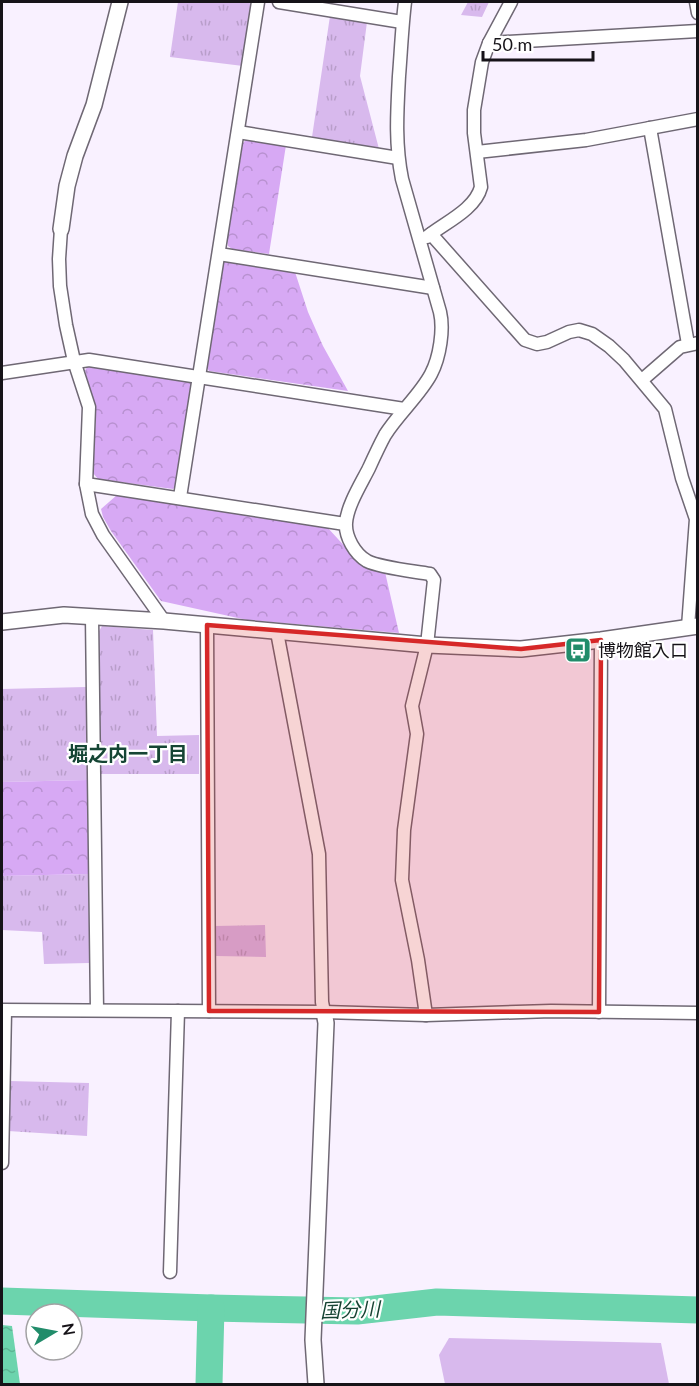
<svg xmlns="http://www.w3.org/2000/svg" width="699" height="1386" viewBox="0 0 699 1386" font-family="Lato,'Noto Sans JP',sans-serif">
  <defs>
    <pattern id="grass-tufts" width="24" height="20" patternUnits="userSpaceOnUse" patternTransform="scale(1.5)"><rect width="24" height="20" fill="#d8b9ed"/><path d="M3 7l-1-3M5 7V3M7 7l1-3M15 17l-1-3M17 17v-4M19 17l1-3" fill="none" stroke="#b99eca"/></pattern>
    <pattern id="forest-crowns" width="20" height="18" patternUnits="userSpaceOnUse" patternTransform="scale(1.5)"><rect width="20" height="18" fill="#d7a9f4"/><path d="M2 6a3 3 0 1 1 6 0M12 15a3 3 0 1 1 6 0" fill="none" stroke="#b891d0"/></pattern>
    <pattern id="water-ripples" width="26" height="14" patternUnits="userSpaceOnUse" patternTransform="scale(1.5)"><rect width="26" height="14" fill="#6cd4ad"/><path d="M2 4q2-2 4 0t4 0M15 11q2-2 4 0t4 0" fill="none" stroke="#5db594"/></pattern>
  </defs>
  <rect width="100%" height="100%" fill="#f9f1ff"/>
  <!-- grass -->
  <g fill="url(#grass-tufts)">
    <polygon points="178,2 249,2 252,7 243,66 170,57"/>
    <polygon points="468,2 489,2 482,17 461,15"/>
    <polygon points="330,16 367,22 360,76 379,149 312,137"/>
    <polygon points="102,626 153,630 157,736 199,735 199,774 101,774 98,633"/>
    <polygon points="86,687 87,780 2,782 2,689"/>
    <polygon points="89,874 89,963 44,964 42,932 2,930 2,876"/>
    <polygon points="265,925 266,957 216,956 214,926"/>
    <polygon points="9,1081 89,1083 87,1136 8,1131"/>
  </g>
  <!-- forest -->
  <g fill="url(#forest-crowns)">
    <polygon points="246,140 251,140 286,145 269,254 232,249 228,246 227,241 243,143"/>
    <polygon points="224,262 295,272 308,312 323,346 348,391 209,371 206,366 222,265"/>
    <polygon points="92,365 190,380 192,386 177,485 173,489 98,479 93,473 96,410 85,371 87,367"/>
    <polygon points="117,495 327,527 360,563 375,571 385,572 399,633 247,620 161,601 111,531 103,517 101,509"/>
    <polygon points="87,780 89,874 2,876 2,782"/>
  </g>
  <!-- pitch -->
  <polygon fill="#d8b9ed" points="449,1338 661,1343 669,1384 445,1384 439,1355"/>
  <!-- water -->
  <polygon fill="url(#water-ripples)" points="2,1325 12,1326 20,1384 2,1384"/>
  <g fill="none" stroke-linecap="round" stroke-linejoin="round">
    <!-- river -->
    <g stroke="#6cd4ad" stroke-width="27">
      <polyline points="2,1301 211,1308 357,1311 437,1302 698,1310"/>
      <polyline points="209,1384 211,1308"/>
    </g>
    <defs>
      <g id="minor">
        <polyline points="279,2 402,22"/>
        <path d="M405,2C402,26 401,51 399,76C397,113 395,144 402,179L440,312C444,329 440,357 431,374C420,395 398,414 385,435C379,446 374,457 369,468C361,484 347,506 346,523C345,537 355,554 367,561C381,568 413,571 430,574L434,580L427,645L412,706L417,734L404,830L402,880L418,960L426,1015"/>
        <polyline points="696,2 698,13"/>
        <polyline points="489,43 698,31"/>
        <polyline points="650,128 688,344"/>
        <polyline points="238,132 398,158"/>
        <polyline points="477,152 586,140 698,119"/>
        <polyline points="61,229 59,259 60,286 66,325 74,361 89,407 86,484 92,514 103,535 164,621"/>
        <polyline points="431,234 525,340 537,344 547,342 569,332 579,330 592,334 609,346 624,360 665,409 682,478 696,519 688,627"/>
        <path d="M427,237C444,223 475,210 481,187L474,133V110L482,62L489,43L511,2"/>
        <polyline points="219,254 433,288"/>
        <polyline points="2,373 89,360 404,409"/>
        <polyline points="642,380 680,347 698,343"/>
        <polyline points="86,484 345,524"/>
        <polyline points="180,497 258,2"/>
        <polyline points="92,617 97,1010"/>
        <polyline points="207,625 209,1011"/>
        <polyline points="277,632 319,854 322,1002 324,1012"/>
        <polyline points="2,1010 324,1012 426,1015 551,1011 698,1013"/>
        <polyline points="599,1012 601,640"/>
        <polyline points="2,1163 5,1011"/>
        <polyline points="170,1272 178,1011"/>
      </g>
      <g id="tertiary">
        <polyline points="61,229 67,186 75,156 94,105 120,2"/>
        <polyline points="2,622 64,615 164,621 427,645 521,649 601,640 698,626"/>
        <polyline points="316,1384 313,1340 326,1023 324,1012"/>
      </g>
    </defs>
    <!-- minor casing -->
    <use href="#minor" stroke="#6f6874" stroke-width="15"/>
    <!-- tertiary casing -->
    <use href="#tertiary" stroke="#6f6874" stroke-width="18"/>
    <!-- minor -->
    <use href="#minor" stroke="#fff" stroke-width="12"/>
    <!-- tertiary -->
    <use href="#tertiary" stroke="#fff" stroke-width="15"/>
  </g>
  <!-- marked area -->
  <path fill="#d62828" fill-opacity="0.2" stroke="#d62828" stroke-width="4.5" stroke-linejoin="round" d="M207,625L521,649L601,640L599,1012L209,1011Z"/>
  <!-- icons -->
  <defs>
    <symbol id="bus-square" viewBox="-11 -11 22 22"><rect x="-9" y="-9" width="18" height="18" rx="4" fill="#218c6a" stroke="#fff"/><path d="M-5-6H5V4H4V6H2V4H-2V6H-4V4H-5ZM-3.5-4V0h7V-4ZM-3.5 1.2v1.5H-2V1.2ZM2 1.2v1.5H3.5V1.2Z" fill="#fff"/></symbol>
  </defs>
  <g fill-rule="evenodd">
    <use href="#bus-square" x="563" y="635" width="30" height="30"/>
  </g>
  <g text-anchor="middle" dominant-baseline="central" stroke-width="4.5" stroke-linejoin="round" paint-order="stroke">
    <!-- poi labels -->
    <g font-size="18" fill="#161318" stroke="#fff" text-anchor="start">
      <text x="598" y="650">博物館入口</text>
    </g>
    <!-- neighbourhood labels -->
    <g font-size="20" font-weight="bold" fill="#154534" stroke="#fff">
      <text x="128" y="753">堀之内一丁目</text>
    </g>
    <!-- water labels -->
    <g font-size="20" font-style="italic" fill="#164333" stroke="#fff">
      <text transform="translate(350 1309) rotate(-2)">国分川</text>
    </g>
  </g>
  <!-- border -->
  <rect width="699" height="1386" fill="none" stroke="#161318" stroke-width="6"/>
  <!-- north arrow -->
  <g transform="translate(54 1332) rotate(80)"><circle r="28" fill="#ffffff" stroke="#a2a1a3" stroke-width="1.5"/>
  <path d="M0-4.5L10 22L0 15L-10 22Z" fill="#218c6a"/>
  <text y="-9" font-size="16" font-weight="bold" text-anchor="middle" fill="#161318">N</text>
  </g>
  <!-- scale -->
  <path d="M483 51v9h110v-9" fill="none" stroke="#161318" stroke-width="3"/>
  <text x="492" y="51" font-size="18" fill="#161318" stroke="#ffffff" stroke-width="4.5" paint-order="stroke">50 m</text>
</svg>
